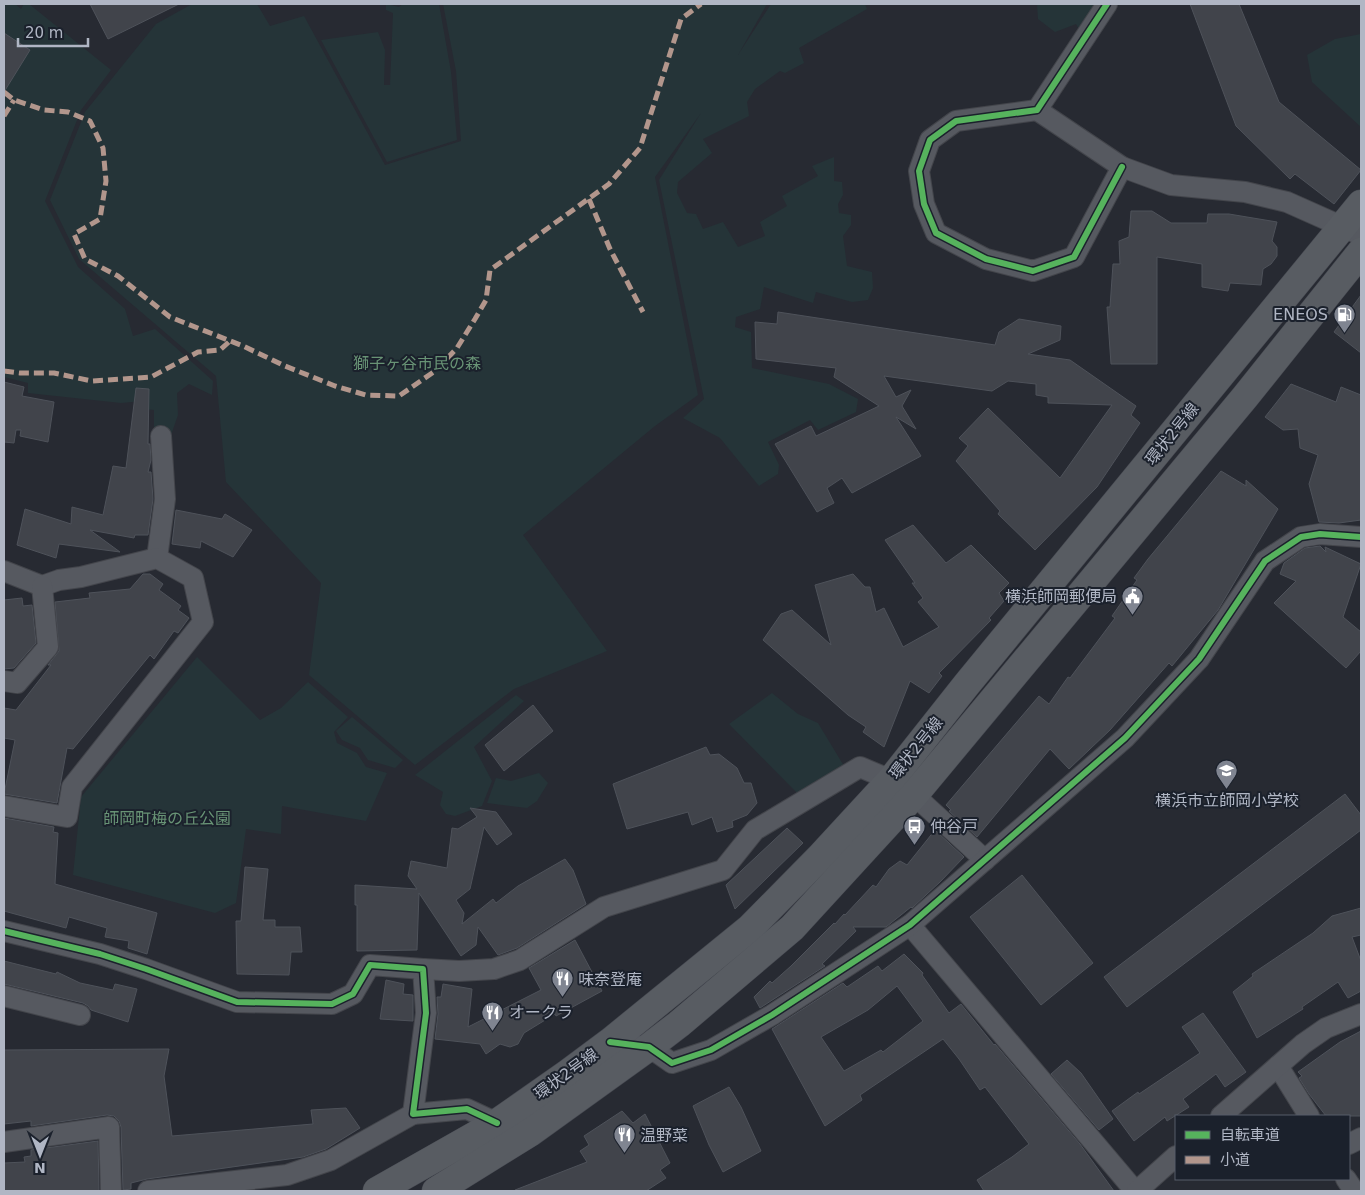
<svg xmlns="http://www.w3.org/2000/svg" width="1365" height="1195" viewBox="0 0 1365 1195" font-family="'DejaVu Sans','Noto Sans JP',sans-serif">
  <rect width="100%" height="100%" fill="#272a32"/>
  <!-- green -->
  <g fill="#253438">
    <polygon points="4,4 15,4 21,9 24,4 29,4 111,70 81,110 45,201 78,267 125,309 133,336 155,329 213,381 212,395 189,384 177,393 178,415 171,435 154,432 154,410 145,409 143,401 121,403 28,393 28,383 4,377"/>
    <polygon points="192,4 257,4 270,26 304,16 385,165 461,141 456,71 443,4 767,4 738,55 771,4 865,4 867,9 799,48 804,63 785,73 780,71 755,89 747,102 749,116 703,139 712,153 678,182 677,193 687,213 696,214 703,229 723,222 738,247 765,236 760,222 787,206 782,196 818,176 812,166 834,157 834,181 842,182 843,195 838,204 839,213 851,215 851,225 843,236 847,266 872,272 873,288 868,300 852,302 816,292 813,303 764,287 760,309 736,317 735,327 751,332 752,368 829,384 858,399 856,412 818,430 810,420 768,442 779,465 778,474 759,486 720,438 683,418 704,399 659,180 701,113 655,177 698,395 655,426 523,535 607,651 514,689 415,765 309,675 321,583 226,482 216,376 79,259 50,200 85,112 156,24"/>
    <polygon points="386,4 399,7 403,4 439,4 451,72 457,140 387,162 321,40 378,32 385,50 384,85 390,85 393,13 386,10"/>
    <polygon points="1037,4 1097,4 1079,29 1076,24 1055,32 1038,19"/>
    <polygon points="1361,34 1361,127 1312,82 1307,55 1335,39"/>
    <polygon points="197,657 260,720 281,708 308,682 348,717 334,732 337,743 357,753 366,767 387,773 366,821 282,806 281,834 246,829 236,903 215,913 73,875 81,797"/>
    <polygon points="772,693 798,714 818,723 847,771 802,798 729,724"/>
    <polygon points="516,695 524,701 474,747 492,781 482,806 455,816 446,814 440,805 443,792 415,775"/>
    <polygon points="352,717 403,760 395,768 368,760 360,748 342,740 336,731"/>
    <polygon points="539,773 548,783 537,801 527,808 487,803 496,778 511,781"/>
  </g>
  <!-- building -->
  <g fill="#41444b" stroke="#4e525a" fill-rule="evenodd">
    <polygon points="90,4 179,4 108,39"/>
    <polygon points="1190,4 1239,4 1279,102 1361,170 1334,204 1295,174 1290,179 1236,126"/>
    <polygon points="4,33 30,50 4,92"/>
    <polygon points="1131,211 1152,211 1171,223 1207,223 1208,214 1229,214 1277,222 1272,241 1277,247 1277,256 1271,264 1263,269 1261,285 1230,283 1228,291 1202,287 1202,264 1157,257 1157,364 1111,364 1107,307 1110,307 1113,264 1120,264 1119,241 1129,237"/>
    <polygon points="1361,295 1361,353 1334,332"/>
    <polygon points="778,312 995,345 999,332 1019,319 1061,326 1060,340 1028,354 1070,360 1136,406 1131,415 1140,423 1097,487 1035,550 998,514 1000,511 956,461 968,446 959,438 988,408 1060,478 1112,405 1048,403 1048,397 1036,395 1036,384 1008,381 992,391 884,376 896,397 911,390 902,406 916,429 896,417 921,456 852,493 842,478 827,488 834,503 817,512 775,444 811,426 816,436 879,406 834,377 836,368 756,359 755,322 777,324"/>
    <polygon points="4,382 24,387 22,396 54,402 48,442 20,436 21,430 16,430 14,443 4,442"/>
    <polygon points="1291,384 1336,402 1341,387 1361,395 1361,520 1339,523 1319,522 1309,484 1318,455 1300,448 1298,429 1283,430 1265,417"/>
    <polygon points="136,388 149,389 148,444 150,444 151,460 148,472 151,472 153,499 148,535 135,535 134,538 90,530 120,552 59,544 56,558 17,545 25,509 71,524 72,507 103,515 113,466 126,468"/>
    <polygon points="1221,471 1246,486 1246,480 1278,509 1218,610 1172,666 1169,663 1110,730 1069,769 1050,749 977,837 949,811 951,810 946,805 1039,696 1049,704 1068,677 1070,678 1115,618 1112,616 1137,580 1134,578 1148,559"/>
    <polygon points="176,510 222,519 225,514 252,530 233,557 201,541 200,548 172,544"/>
    <polygon points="913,525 946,563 971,545 1009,583 999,593 1004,601 989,618 991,620 939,673 942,676 929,693 910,681 884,747 863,732 866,727 848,715 763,640 781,614 792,610 831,645 815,585 853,574 865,587 870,587 876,612 884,608 903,647 939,627 918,602 923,598 912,583 915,583 885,540"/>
    <polygon points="1320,546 1326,552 1325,547 1361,564 1343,617 1361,632 1361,651 1346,668 1274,603 1296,581 1280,574 1284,563 1305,548"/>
    <polygon points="143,574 150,574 163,584 159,590 181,606 178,610 189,618 178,633 174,631 154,659 150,655 73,749 67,748 57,803 4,794 15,740 4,738 4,708 16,710 51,665 48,665 59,651 55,602 90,598 89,593 130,589"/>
    <polygon points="22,598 23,606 32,605 36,643 14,668 4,669 4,600"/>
    <polygon points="533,705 553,731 504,771 485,745"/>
    <polygon points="706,747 710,755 719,754 737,768 744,783 751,783 757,803 747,815 732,821 733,827 717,832 712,817 692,825 688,812 627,829 613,784"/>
    <polygon points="1345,794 1361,815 1361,830 1127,1007 1104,977"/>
    <polygon points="470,808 496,812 512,834 497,845 484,827 470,889 456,900 464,913 462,924 493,899 496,903 518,886 565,859 573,870 586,904 517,948 498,955 478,927 476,945 461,956 419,893 417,950 357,951 357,905 355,905 355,885 417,889 408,876 411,861 447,868 452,828 458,829 477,817"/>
    <polygon points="4,818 54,827 53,832 58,833 55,884 157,913 147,954 128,948 129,941 105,937 107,928 69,917 66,928 4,911"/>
    <polygon points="787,828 803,843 735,909 726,885"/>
    <polygon points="935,830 964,857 940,882 912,908 911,907 886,927 853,927 856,931 822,964 825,966 760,1008 754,997 770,981 772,983 791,966 834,923 835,924 844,914 845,915 873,885 876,887 889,869 900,861 907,865"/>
    <polygon points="245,867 268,869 263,920 275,920 275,927 300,927 302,952 291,952 289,975 237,974 236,921 241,921"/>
    <polygon points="1022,875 1093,963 1041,1005 970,917"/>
    <polygon points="1361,908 1361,935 1352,937 1361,961 1361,991 1348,998 1338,982 1302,1007 1303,1009 1257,1038 1233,992 1253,976 1252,974 1313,933 1332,916"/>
    <polygon points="575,940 602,991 556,1016 555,1014 524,1033 518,1044 510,1047 500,1044 486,1054 480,1044 435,1039 438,1014 437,997 441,997 443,984 472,989 468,1027 541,990 529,968"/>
    <path d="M904,954L923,973L922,975L949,1013L961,1004L994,1045L995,1044L1080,1144L1114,1191H984L977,1180L1012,1157L1029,1144L985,1087L980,1090L959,1059L943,1039L860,1095L862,1100L825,1126L772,1029L843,983L847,987L878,966L882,971ZM897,986L923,1021L883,1052L881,1050L844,1071L821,1037L868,1010Z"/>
    <polygon points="4,961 56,974 57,972 80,983 113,990 115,984 137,989 128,1022 91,1010 88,1006 83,1003 4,984"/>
    <polygon points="386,980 404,984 403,994 413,995 413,1021 380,1019"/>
    <polygon points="1203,1013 1246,1072 1225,1087 1216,1074 1183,1099 1189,1107 1167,1121 1165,1117 1134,1141 1112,1111 1138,1092 1139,1094 1200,1053 1182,1027"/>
    <polygon points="1361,1031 1361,1116 1326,1116 1309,1094 1299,1078 1302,1076 1298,1072 1340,1042"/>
    <polygon points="169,1049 164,1076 172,1136 313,1124 311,1110 346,1108 360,1128 326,1149 303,1157 147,1179 131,1183 131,1189 123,1190 121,1127 119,1121 114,1116 107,1115 31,1126 31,1121 4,1124 4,1050"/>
    <polygon points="1067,1060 1081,1073 1113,1119 1099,1130 1051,1074"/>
    <polygon points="729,1087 741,1107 761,1151 723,1172 709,1145 693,1106"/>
    <polygon points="622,1111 633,1123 645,1114 670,1163 660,1170 666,1178 646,1191 515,1191 515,1190 587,1162 580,1151 589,1145 584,1136"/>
    <polygon points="98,1141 99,1191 4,1191 4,1163 25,1162 24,1157 31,1156 31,1150"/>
  </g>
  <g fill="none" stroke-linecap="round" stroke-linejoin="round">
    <defs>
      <g id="minor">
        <polyline points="1107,4 1037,110 956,121 930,140 919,171 924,204 936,233 986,259 1033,271 1074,257 1122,167"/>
        <polyline points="1037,110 1122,167 1171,185 1245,192 1287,202 1361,235"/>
        <polyline points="157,558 165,499 161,436"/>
        <polyline points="4,571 42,586 59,580 81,577 157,558 193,578 203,622 72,787 67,817 4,806"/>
        <polyline points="4,681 17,683 48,647 42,586"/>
        <polyline points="914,795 985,860"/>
        <polyline points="910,925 1135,1191"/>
        <polyline points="4,931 100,954 146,969 237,1002 332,1004 353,994 370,965 423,969 426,1013 413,1114 467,1109 497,1123"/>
        <polyline points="423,969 459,971 494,969 520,960 604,907 723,870 755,830 860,767 891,780"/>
        <polyline points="4,996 80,1015"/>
        <polyline points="637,1046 649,1047 672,1063 711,1050 772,1015 910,925 1125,738 1199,659 1265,561 1301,537 1320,534 1361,537"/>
        <polyline points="1278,1066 1309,1116"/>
        <polyline points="1221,1116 1303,1044 1326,1028 1361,1014"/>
        <polyline points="4,1142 109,1127 111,1191"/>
        <polyline points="1349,1144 1361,1138"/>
        <polyline points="1346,1179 1354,1191"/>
        <polyline points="148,1191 287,1175 331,1160 413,1114"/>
        <polyline points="1137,1191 1176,1156"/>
      </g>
      <g id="primary">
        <polyline points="377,1191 497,1123 567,1074 610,1042 750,928 820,857 891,780 967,684 1361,204"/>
        <polyline points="436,1191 531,1132 649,1047 679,1024 792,928 914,795 1245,397 1361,252"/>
      </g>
    </defs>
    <!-- minor casing -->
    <use href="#minor" stroke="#43454b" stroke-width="22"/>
    <!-- primary casing -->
    <use href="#primary" stroke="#44474f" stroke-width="29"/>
    <!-- minor -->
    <use href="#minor" stroke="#565960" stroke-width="20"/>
    <!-- primary -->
    <use href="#primary" stroke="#585c62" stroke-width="28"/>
    <!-- quiet -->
    <g stroke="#b2968c" stroke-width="5" stroke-dasharray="10 5" stroke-linecap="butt">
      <polyline points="4,92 14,100 44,110 68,112 90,121 103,148 106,181 100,219 74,234 85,259 118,276 170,317 243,346 285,366 335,386 366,395 399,396 435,371 457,348 475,319 486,300 490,270 609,184 640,148 681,19 701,4"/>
      <polyline points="4,116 14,100"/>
      <polyline points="589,199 610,249 643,312"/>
      <polyline points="4,371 20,373 54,373 92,381 151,377 198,352 220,350 230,341"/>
    </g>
    <defs>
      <g id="cycleway">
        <polyline points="1107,4 1037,110 956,121 930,140 919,171 924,204 936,233 986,259 1033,271 1074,257 1122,167"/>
        <polyline points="4,931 100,954 146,969 237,1002 332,1004 353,994 370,965 423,969 426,1013 413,1114 467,1109 497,1123"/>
        <polyline points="610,1042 649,1047 672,1063 711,1050 772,1015 910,925 1125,738 1199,659 1265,561 1301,537 1320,534 1361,537"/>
      </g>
    </defs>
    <!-- cycleway casing -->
    <use href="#cycleway" stroke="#1b212c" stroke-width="9"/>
    <!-- cycleway -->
    <use href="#cycleway" stroke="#56b35d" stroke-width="6"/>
  </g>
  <!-- icons -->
  <defs>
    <symbol id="fuel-pin" viewBox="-11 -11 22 30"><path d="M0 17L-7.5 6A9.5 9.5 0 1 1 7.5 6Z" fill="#808591" stroke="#1b212c"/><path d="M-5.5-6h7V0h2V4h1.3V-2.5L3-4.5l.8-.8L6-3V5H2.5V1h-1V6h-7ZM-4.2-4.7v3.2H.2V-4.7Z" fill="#fff"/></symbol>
    <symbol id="civic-pin" viewBox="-11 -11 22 30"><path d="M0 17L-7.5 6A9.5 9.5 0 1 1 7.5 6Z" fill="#808591" stroke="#1b212c"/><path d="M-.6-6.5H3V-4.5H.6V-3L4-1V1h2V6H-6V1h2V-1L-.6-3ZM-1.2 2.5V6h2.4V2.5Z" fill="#fff"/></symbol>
    <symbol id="school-pin" viewBox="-11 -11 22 30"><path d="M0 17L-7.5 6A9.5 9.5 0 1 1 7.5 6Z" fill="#808591" stroke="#1b212c"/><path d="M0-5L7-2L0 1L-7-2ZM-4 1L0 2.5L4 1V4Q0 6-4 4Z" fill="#fff"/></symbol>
    <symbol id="bus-pin" viewBox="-11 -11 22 30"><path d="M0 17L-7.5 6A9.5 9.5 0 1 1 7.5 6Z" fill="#808591" stroke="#1b212c"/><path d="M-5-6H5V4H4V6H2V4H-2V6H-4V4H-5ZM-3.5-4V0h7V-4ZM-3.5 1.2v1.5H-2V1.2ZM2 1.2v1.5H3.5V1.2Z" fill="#fff"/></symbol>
    <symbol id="restaurant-pin" viewBox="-11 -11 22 30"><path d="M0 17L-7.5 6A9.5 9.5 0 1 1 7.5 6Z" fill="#808591" stroke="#1b212c"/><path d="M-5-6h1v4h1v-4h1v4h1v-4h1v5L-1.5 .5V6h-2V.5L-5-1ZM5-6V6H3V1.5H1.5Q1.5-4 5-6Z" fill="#fff"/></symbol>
  </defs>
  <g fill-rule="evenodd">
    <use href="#fuel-pin" x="1332" y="302" width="25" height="34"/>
    <use href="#civic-pin" x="1120" y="584" width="25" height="34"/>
    <use href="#school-pin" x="1214" y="758" width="25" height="34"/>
    <use href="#bus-pin" x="902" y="814" width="25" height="34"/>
    <use href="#restaurant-pin" x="550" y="966" width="25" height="34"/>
    <use href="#restaurant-pin" x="480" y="1000" width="25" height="34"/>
    <use href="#restaurant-pin" x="612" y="1122" width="25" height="34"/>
  </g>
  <g text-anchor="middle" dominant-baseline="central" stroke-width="4" stroke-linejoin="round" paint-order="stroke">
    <!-- poi labels -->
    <g font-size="16" fill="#b0b6c4" stroke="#1b212c" text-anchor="start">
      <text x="1328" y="314" text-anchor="end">ENEOS</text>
      <text x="1117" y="596" text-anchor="end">横浜師岡郵便局</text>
      <text x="1227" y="800" text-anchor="middle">横浜市立師岡小学校</text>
      <text x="930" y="826">仲谷戸</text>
      <text x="578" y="979">味奈登庵</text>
      <text x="509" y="1012">オークラ</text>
      <text x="640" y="1135">温野菜</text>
    </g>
    <!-- park labels -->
    <g font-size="16" fill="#689375" stroke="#1b212c">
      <text x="417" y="363">獅子ヶ谷市民の森</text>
      <text x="167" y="818">師岡町梅の丘公園</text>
    </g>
    <!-- street labels -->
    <g font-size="16" fill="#b0b6c4" stroke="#1b212c">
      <text transform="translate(1172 434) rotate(-51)">環状2号線</text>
      <text transform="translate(916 748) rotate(-51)">環状2号線</text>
      <text transform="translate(566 1074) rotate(-36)">環状2号線</text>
    </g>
  </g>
  <!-- border -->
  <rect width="1365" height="1195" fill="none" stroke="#b0b6c4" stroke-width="10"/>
  <!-- legend -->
  <rect x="1175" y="1115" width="175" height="65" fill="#1b212c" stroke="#575d69"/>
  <rect x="1185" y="1131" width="25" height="8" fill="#56b35d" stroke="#575d69"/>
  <text x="1220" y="1140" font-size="15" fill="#b0b6c4">自転車道</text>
  <rect x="1185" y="1156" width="25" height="8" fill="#b2968c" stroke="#575d69"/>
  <text x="1220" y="1165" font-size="15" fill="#b0b6c4">小道</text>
  <!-- north arrow -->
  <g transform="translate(40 1155) rotate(180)" stroke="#1b212c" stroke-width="4" paint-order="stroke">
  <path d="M0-4L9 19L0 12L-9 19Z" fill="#b0b6c4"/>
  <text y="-8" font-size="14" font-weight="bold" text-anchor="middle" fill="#b0b6c4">N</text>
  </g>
  <!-- scale -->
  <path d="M18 38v8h70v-8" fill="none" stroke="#b0b6c4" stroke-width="2.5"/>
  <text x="25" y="38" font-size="15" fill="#b0b6c4" stroke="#1b212c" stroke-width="4" paint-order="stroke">20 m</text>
</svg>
